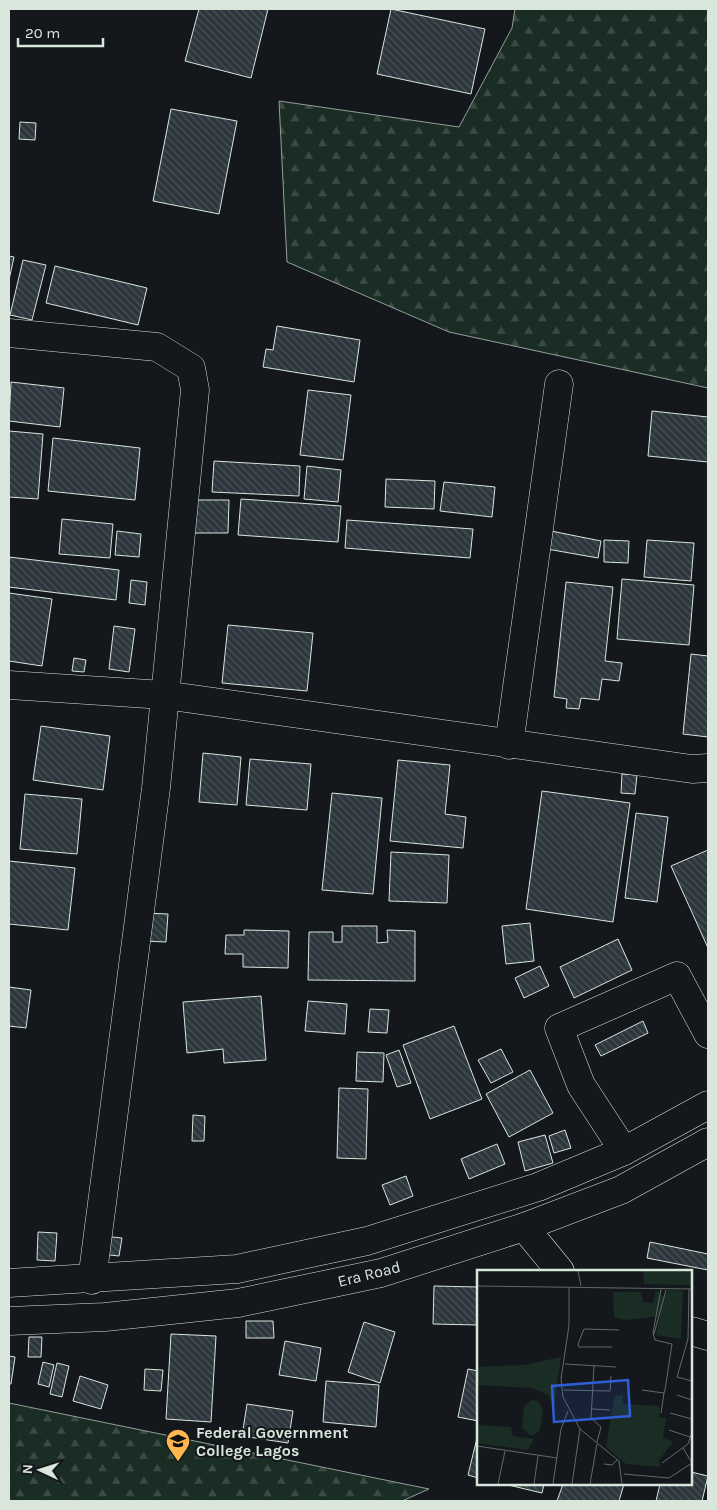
<svg xmlns="http://www.w3.org/2000/svg" width="717" height="1510" viewBox="0 0 717 1510" font-family="Karla,sans-serif">
  <defs>
    <pattern id="forest-firs" width="22" height="20" patternUnits="userSpaceOnUse" patternTransform="scale(1.25)"><rect width="22" height="20" fill="#1a2d24"/><path d="M5 1l3.5 6h-7zM16 11l3.5 6h-7z" fill="#3b4b43"/></pattern>
    <pattern id="building-back-hatch" width="6" height="6" patternUnits="userSpaceOnUse" patternTransform="scale(1.25)"><rect width="6" height="6" fill="#2c363c"/><path d="M-1 5l2 2M0 0l6 6M5-1l2 2" fill="none" stroke="#4a5358"/></pattern>
  </defs>
  <rect width="100%" height="100%" fill="#14181c"/>
  <!-- forest -->
  <g fill="url(#forest-firs)" stroke="#939e99">
    <polygon points="515,9 708,9 708,388 449,332 287,262 279,101 459,127 512,28"/>
    <polygon points="9,1403 429,1489 402,1501 9,1501"/>
  </g>
  <!-- building -->
  <g fill="url(#building-back-hatch)" stroke="#d8e6dc">
    <polygon points="199,9 268,9 251,78 185,61"/>
    <polygon points="391,9 485,29 471,94 377,74"/>
    <polygon points="171,109 237,121 219,214 153,201"/>
    <polygon points="20,122 36,123 35,140 19,139"/>
    <polygon points="9,256 14,257 9,280"/>
    <polygon points="23,260 46,265 32,320 10,315"/>
    <polygon points="55,266 147,288 138,325 46,303"/>
    <polygon points="277,326 360,340 354,382 263,367 266,349 273,350"/>
    <polygon points="11,382 64,388 60,427 9,421"/>
    <polygon points="308,390 351,395 343,460 300,455"/>
    <polygon points="652,411 708,417 708,462 648,456"/>
    <polygon points="9,431 43,434 38,499 9,497"/>
    <polygon points="53,438 140,448 135,500 48,491"/>
    <polygon points="214,461 300,466 299,496 212,492"/>
    <polygon points="307,466 341,470 338,502 304,499"/>
    <polygon points="386,479 435,481 434,509 385,507"/>
    <polygon points="444,482 495,487 492,517 440,511"/>
    <polygon points="241,499 341,506 338,542 238,535"/>
    <polygon points="191,500 229,500 228,533 189,533"/>
    <polygon points="62,519 113,524 110,558 59,554"/>
    <polygon points="347,520 473,529 470,558 345,548"/>
    <polygon points="117,531 141,534 139,557 115,555"/>
    <polygon points="551,531 601,541 598,558 547,549"/>
    <polygon points="604,540 629,541 628,563 604,562"/>
    <polygon points="647,540 694,543 691,581 644,577"/>
    <polygon points="9,557 119,570 116,600 9,587"/>
    <polygon points="622,579 694,585 689,645 617,639"/>
    <polygon points="131,580 147,582 145,605 129,603"/>
    <polygon points="566,582 613,587 605,661 622,663 619,681 602,679 599,700 581,698 579,709 566,708 567,699 554,697"/>
    <polygon points="9,593 52,599 42,666 9,661"/>
    <polygon points="228,625 313,633 307,691 222,683"/>
    <polygon points="114,626 135,629 129,672 109,669"/>
    <polygon points="691,654 708,656 708,737 683,734"/>
    <polygon points="74,658 86,660 84,672 72,671"/>
    <polygon points="41,726 110,736 103,790 33,780"/>
    <polygon points="203,753 241,757 237,805 199,802"/>
    <polygon points="250,759 311,764 307,810 246,805"/>
    <polygon points="398,760 450,765 445,814 466,817 463,848 390,841"/>
    <polygon points="622,774 637,775 635,794 621,793"/>
    <polygon points="542,791 630,803 613,922 526,909"/>
    <polygon points="332,793 382,798 373,894 322,890"/>
    <polygon points="25,794 82,799 77,854 20,849"/>
    <polygon points="636,813 668,817 657,902 625,898"/>
    <polygon points="708,850 708,948 671,866"/>
    <polygon points="391,852 449,855 447,903 389,901"/>
    <polygon points="9,861 75,868 68,930 9,924"/>
    <polygon points="145,913 168,914 166,942 143,941"/>
    <polygon points="530,923 534,961 506,964 502,926"/>
    <polygon points="342,926 377,926 377,943 388,942 387,930 415,931 415,981 308,980 309,932 333,932 333,942 342,942"/>
    <polygon points="244,930 289,931 288,968 243,967 243,954 225,954 226,935 244,935"/>
    <polygon points="618,939 632,970 574,998 560,967"/>
    <polygon points="540,966 549,986 524,998 515,978"/>
    <polygon points="9,987 31,990 26,1028 9,1026"/>
    <polygon points="261,996 266,1060 224,1063 223,1049 187,1053 183,1002"/>
    <polygon points="308,1001 347,1004 345,1034 305,1031"/>
    <polygon points="370,1009 389,1010 387,1033 368,1032"/>
    <polygon points="643,1021 648,1033 601,1056 595,1045"/>
    <polygon points="454,1026 482,1099 430,1119 403,1045"/>
    <polygon points="501,1049 513,1072 491,1083 478,1060"/>
    <polygon points="399,1050 411,1083 397,1087 386,1055"/>
    <polygon points="357,1052 384,1053 383,1082 356,1081"/>
    <polygon points="530,1070 553,1113 509,1137 486,1094"/>
    <polygon points="339,1088 368,1089 366,1159 337,1158"/>
    <polygon points="193,1115 205,1116 204,1141 192,1141"/>
    <polygon points="565,1130 571,1148 554,1153 549,1136"/>
    <polygon points="545,1135 553,1163 525,1171 518,1142"/>
    <polygon points="497,1144 505,1164 469,1179 461,1159"/>
    <polygon points="406,1176 413,1196 390,1205 382,1185"/>
    <polygon points="38,1232 57,1233 55,1261 37,1260"/>
    <polygon points="103,1236 122,1238 119,1256 101,1254"/>
    <polygon points="650,1242 708,1254 708,1270 647,1258"/>
    <polygon points="434,1286 478,1287 478,1325 433,1324"/>
    <polygon points="246,1321 273,1321 274,1338 246,1338"/>
    <polygon points="364,1322 395,1332 380,1383 348,1372"/>
    <polygon points="171,1334 216,1336 211,1422 166,1419"/>
    <polygon points="29,1337 42,1337 41,1357 28,1357"/>
    <polygon points="285,1341 321,1348 316,1381 279,1375"/>
    <polygon points="9,1356 15,1357 11,1384 9,1384"/>
    <polygon points="43,1362 54,1365 49,1387 38,1384"/>
    <polygon points="57,1363 69,1366 62,1397 50,1394"/>
    <polygon points="145,1369 163,1370 161,1391 144,1390"/>
    <polygon points="468,1369 478,1371 478,1421 458,1417"/>
    <polygon points="80,1376 108,1385 101,1409 73,1401"/>
    <polygon points="326,1381 379,1385 376,1427 323,1422"/>
    <polygon points="247,1404 293,1411 288,1443 242,1436"/>
    <polygon points="478,1434 478,1478 468,1475"/>
    <polygon points="691,1472 708,1476 702,1501 656,1501 660,1484 691,1484"/>
    <polygon points="504,1484 544,1484 542,1493"/>
    <polygon points="563,1484 624,1484 619,1501 557,1501"/>
  </g>
  <g fill="none" stroke-linecap="round" stroke-linejoin="round">
    <defs>
      <g id="minor">
        <polyline points="9,333 157,347 191,368 195,390 156,788 92,1280"/>
        <polyline points="9,685 164,695 692,769 708,768"/>
        <polyline points="509,745 559,384"/>
        <polyline points="624,1151 581,1085 559,1028 677,976 708,1034"/>
        <polyline points="524,1227 560,1271"/>
        <polyline points="691,1331 708,1336"/>
      </g>
      <g id="major">
        <polyline points="9,1283 237,1269 367,1241 538,1187 624,1151 708,1105"/>
        <polyline points="9,1321 105,1317 238,1303 381,1273 524,1227 621,1190 708,1142"/>
      </g>
    </defs>
    <!-- minor casing -->
    <use href="#minor" stroke="#d8e6dc" stroke-width="29"/>
    <!-- major casing -->
    <use href="#major" stroke="#d8e6dc" stroke-width="29"/>
    <!-- minor -->
    <use href="#minor" stroke="#14181c" stroke-width="28"/>
    <!-- major -->
    <use href="#major" stroke="#14181c" stroke-width="28"/>
  </g>
  <!-- icons -->
  <defs>
    <symbol id="school-pin" viewBox="-11 -11 22 30"><path d="M0 17L-7.5 6A9.5 9.5 0 1 1 7.5 6Z" fill="#ffb74d" stroke="#14181c"/><path d="M0-5L7-2L0 1L-7-2ZM-4 1L0 2.5L4 1V4Q0 6-4 4Z" fill="#111"/></symbol>
  </defs>
  <g fill-rule="evenodd">
    <use href="#school-pin" x="164" y="1427" width="28" height="38"/>
  </g>
  <g text-anchor="middle" dominant-baseline="central" stroke-width="4" stroke-linejoin="round" paint-order="stroke">
    <!-- street labels -->
    <g font-size="16" fill="#d8e6dc" stroke="#14181c">
      <text transform="translate(369 1274) rotate(-14)">Era Road</text>
    </g>
    <!-- poi labels -->
    <g font-size="16" font-weight="bold" fill="#d8e6dc" stroke="#14181c" text-anchor="start">
      <text x="196" y="1432">Federal Government<tspan x="196" dy="18">College Lagos</tspan></text>
    </g>
  </g>
  <!-- overview -->
  <g transform="translate(477 1270)">
    <rect width="215" height="215" fill="#14181c"/>
    <path d="M166,1H211L215,2V15L167,14ZM179,20L187,27L191,20L206,21L204,69L179,65L183,46L148,50L137,47L136,22H164L166,32L176,33Z" fill="#1a2d24"/>
    <path d="M84,87L77,137L71,125L55,118L0,115V97L47,95ZM146,125V134L182,136L183,148H189L186,168L196,172L182,190L183,197L149,194L129,177L136,134L138,126ZM0,155L34,157L36,166L57,169L51,180L0,173Z" fill="#1a2d24"/>
    <path d="M54,130L61,131L66,139L63,160L54,166L45,157L47,137Z" fill="#1a2d24"/>
    <path fill="none" stroke="#626a69" stroke-width="1" d="M101,1L104,16M0,16L215,19M92,18V55L84,109L86,127L103,159L142,191L145,214M212,19L211,69L200,107L215,111M177,64L189,20M135,77H102L101,74L107,59L142,60M88,94L139,97M117,96L114,148L124,157L120,172M87,120L133,121L134,106M165,120L187,123L188,120L195,74L178,70L176,63L184,19M200,125L215,130M115,139L133,140M184,143L187,123M193,143L215,149M192,160L213,167M0,176L80,188M206,178L215,193M185,193L211,174L215,162M127,194L135,195L140,190M147,204L192,208L215,193M21,214L28,181M57,214L61,186M76,214L84,159L91,141M95,214L103,159M113,214L120,174"/>
    <path fill="#305dd8" fill-opacity="0.15" stroke="#305dd8" stroke-width="2.5" d="M151,110L153,146L77,152L75,116Z"/>
    <rect width="215" height="215" fill="none" stroke="#d8e6dc" stroke-width="2.5"/>
  </g>
  <!-- border -->
  <rect width="717" height="1510" fill="none" stroke="#d8e6dc" stroke-width="20"/>
  <!-- north arrow -->
  <g transform="translate(40 1470) rotate(274)" stroke="#14181c" stroke-width="4" paint-order="stroke">
  <path d="M0-4L9 19L0 12L-9 19Z" fill="#d8e6dc"/>
  <text y="-8" font-size="14" font-weight="bold" text-anchor="middle" fill="#d8e6dc">N</text>
  </g>
  <!-- scale -->
  <path d="M18 38v8h85v-8" fill="none" stroke="#d8e6dc" stroke-width="2.5"/>
  <text x="25" y="38" font-size="15" fill="#d8e6dc" stroke="#14181c" stroke-width="4" paint-order="stroke">20 m</text>
</svg>
